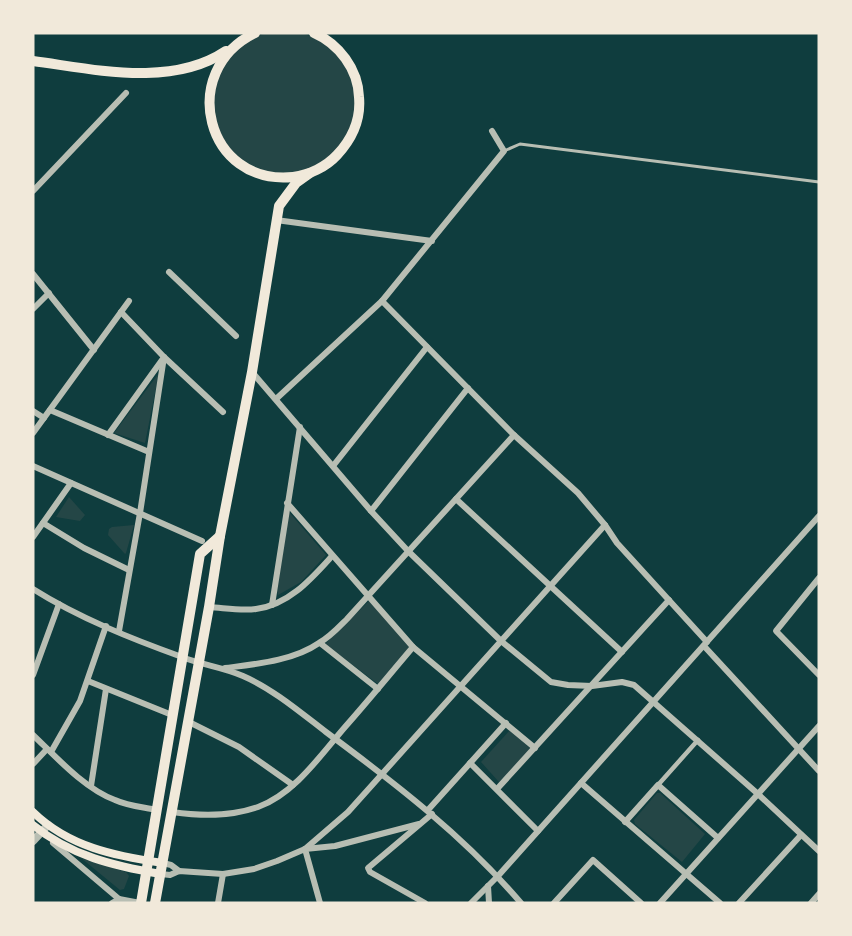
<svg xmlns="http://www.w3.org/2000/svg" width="852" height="936" viewBox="0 0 852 936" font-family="'Times New Roman',serif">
  <rect width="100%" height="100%" fill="#0f3d3e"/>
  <!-- green -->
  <g fill="#244646">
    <circle cx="284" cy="102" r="71"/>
    <polygon points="159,373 145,443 114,433"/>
    <polygon points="69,497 85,515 80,521 56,517"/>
    <polygon points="289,512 326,555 301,582 278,595 277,591"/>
    <polygon points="134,525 126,553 125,554 108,535 109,529 112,527"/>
    <polygon points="369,601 410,646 378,684 325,644"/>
    <polygon points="510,730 531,749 499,782 481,762"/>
    <polygon points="657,793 660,793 705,834 682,862 635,824 634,820"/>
    <polygon points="81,858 126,872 129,876 124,889 120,890"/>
  </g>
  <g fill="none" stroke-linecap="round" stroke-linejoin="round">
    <!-- service -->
    <polyline stroke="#b8beb3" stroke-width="3" points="504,151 520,144 819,182"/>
    <!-- pedestrian -->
    <polyline stroke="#b8beb3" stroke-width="4.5" points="658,785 698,740"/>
    <!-- minor -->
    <g stroke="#b8beb3" stroke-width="6">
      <polyline points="33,191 126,93"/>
      <polyline points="276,220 432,241"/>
      <polyline points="169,272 236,336"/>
      <polyline points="33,274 94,350"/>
      <polyline points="382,301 514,435 578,493 605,525 617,543 707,642"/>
      <polyline points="33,309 49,293"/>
      <polyline points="121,312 164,357 223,412"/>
      <polyline points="252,372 371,511 408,551 501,641 551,682 568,685 592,686 622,682 634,685 758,794 819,851"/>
      <polyline points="276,399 382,301 504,151 492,131"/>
      <polyline points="50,410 149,452"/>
      <polyline points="33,411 44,418"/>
      <polyline points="33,433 129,301"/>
      <polyline points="108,435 162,360"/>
      <polyline points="33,466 202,541"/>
      <polyline points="333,466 427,347"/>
      <polyline points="456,499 622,652"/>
      <polyline points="287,503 413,647 535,748"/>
      <polyline points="371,511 468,388"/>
      <polyline points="43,523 84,548 129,570"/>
      <polyline points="33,537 71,483"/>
      <polyline points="819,578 776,631 819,675"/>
      <path d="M33,589C79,618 132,639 182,657C202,665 223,667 243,676C273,689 300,712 326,732C396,784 465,837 521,903"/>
      <polyline points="272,605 300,427"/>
      <path d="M209,607C225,608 241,611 256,609C289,605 312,578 332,556"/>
      <polyline points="119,631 140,513 164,357"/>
      <polyline points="320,643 378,689"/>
      <polyline points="704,646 819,771"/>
      <path d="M225,668C256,664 293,661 319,643C330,637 339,627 347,619L514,435"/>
      <polyline points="33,675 59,604"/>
      <polyline points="88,681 172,715"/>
      <polyline points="189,722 239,747 293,785"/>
      <path d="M33,735C56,757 85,789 115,800C128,806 143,807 157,810"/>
      <polyline points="51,752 80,701 106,626"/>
      <polyline points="470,763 538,831"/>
      <polyline points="33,764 47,749"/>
      <polyline points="581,783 720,903"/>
      <polyline points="91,786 106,689"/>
      <polyline points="497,789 669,600"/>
      <polyline points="428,810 506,723"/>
      <path d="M172,812C201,816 230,817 258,807C294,794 320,756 345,727C368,701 390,674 413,647"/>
      <polyline points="625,822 658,785 718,838"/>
      <polyline points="53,843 119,899"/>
      <polyline points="163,863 171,865 179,871"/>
      <polyline points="161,874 170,875 179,871 223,874 254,869 277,861 305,849 348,812 605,525"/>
      <polyline points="488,886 489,903"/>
      <polyline points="112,903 119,899 140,903"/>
      <polyline points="218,903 223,874"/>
      <polyline points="320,903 305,849 335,846 419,824"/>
      <polyline points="425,903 370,872 368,868 432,814"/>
      <polyline points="471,903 498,876 819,516"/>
      <polyline points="554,903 593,860 641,903"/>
      <polyline points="660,903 819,726"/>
      <polyline points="739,903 801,835"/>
      <polyline points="811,903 819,894"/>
    </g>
    <!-- tertiary -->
    <polyline stroke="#b8beb3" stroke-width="8" points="33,841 48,825"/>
    <!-- secondary -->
    <g stroke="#f1e9da" stroke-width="8">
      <path d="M33,812C69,847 115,856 163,863"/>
      <path d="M33,825C71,856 114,866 161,874"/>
    </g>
    <!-- trunk -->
    <g stroke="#f1e9da" stroke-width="10">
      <path d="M255,33C177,71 206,186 293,177C309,175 326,167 337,155C352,139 361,119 359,97C358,69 339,44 314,33"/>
      <path d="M33,61C94,69 171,88 226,51"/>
      <polyline points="141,903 200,554 220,536"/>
      <polyline points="155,903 209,607 220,536 252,372 279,206 296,183 310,173"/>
    </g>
  </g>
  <!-- border -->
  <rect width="852" height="936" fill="none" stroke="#f1e9da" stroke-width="69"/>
</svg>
